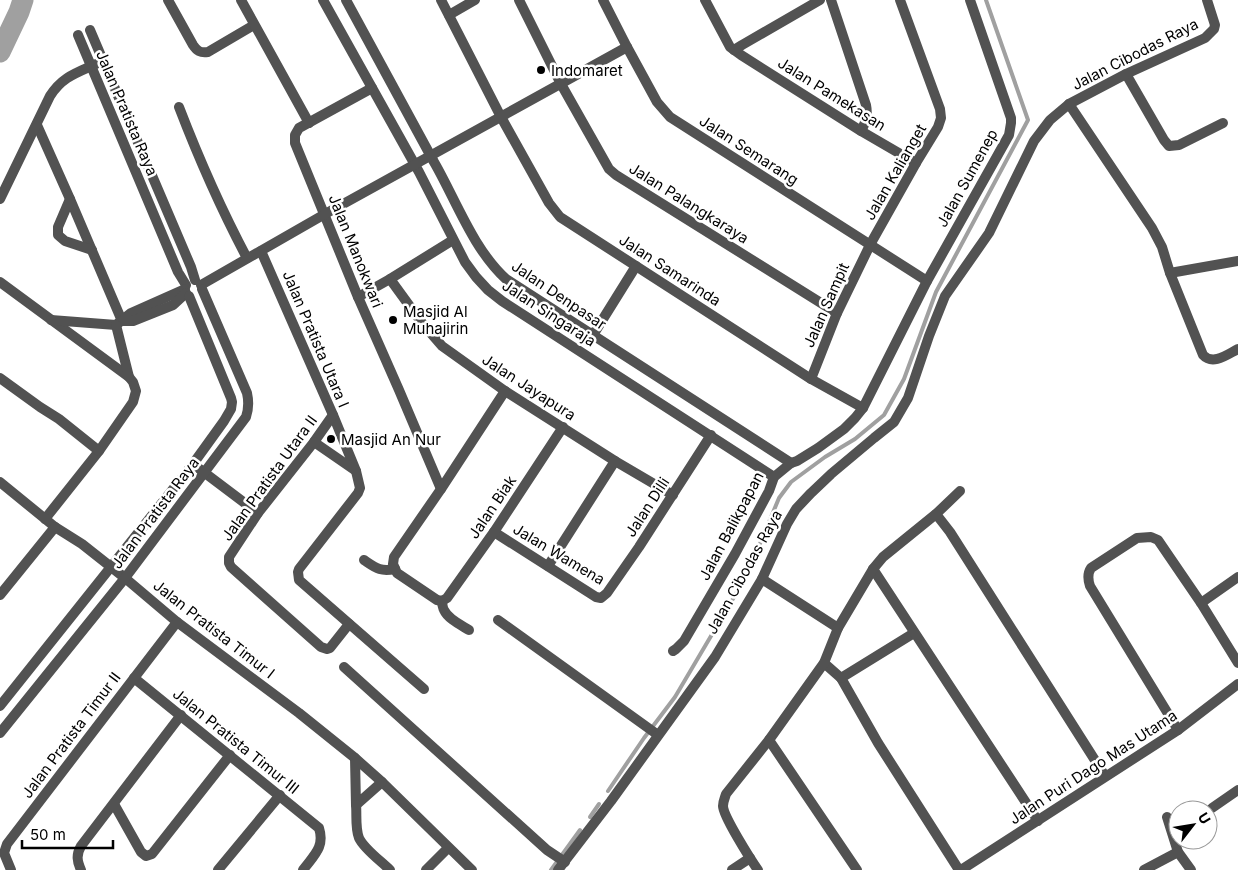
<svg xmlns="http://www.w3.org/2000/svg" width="1238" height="870" viewBox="0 0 1238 870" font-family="Inter,sans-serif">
  <rect width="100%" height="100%" fill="#fff"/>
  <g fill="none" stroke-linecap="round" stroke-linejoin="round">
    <!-- stream -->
    <g stroke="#a0a0a0" stroke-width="4">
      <polyline points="608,791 644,738 675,697 747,575 779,498 791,482 825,457 855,439 884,415 904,379 936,292 1028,120 986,0"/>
      <polyline points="590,817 599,804"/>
      <polyline points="551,870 580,830"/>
    </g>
    <!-- river -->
    <polyline stroke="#a0a0a0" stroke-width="21" points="0,52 19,12 23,0"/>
    <!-- minor -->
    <g stroke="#525252" stroke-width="10">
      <path d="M168,0L193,45C197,51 200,53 208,52L254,25"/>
      <polyline points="241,0 309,123"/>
      <polyline points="323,0 419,172 465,262 476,277 488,290 502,301 774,477"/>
      <path d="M346,0C375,54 405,108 434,162C456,200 473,249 506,279L791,463"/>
      <polyline points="441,0 501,117 549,203 560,217 811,379 863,408"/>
      <polyline points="519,0 561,84 609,169 616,175 837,313"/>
      <polyline points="603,0 627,47 657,102 670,117 927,281"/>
      <polyline points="705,0 730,47 741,55 861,131 916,163"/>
      <path d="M831,0L866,105C868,115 866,122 861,131"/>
      <polyline points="449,15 475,0"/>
      <polyline points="90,30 191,267 195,280"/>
      <polyline points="78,35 178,272 186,285"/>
      <polyline points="734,50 742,45 820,0"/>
      <polyline points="1126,74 1164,140 1169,146 1179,145 1223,123"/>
      <polyline points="372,88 299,128 295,135 295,143 358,297 399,390 441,489"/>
      <path d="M1069,104L1152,228L1162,247L1170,273L1203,355C1213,366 1228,354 1238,349"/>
      <path d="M179,107C199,159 221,209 247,258"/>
      <polyline points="37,125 70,199 122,321"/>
      <path d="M0,199L50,96C62,77 76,73 96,64"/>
      <polyline points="70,199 58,227 58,235 65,241 92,250"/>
      <polyline points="261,251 333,415 356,471 360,488 358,493 299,569 298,572 299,580 424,689"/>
      <polyline points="1170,273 1238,261"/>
      <polyline points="390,279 422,323 442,346 505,391 615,461 673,495"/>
      <polyline points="0,282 129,377 133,382 136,391 133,402 99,451 45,519"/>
      <polyline points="201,285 325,214 627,47"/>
      <polyline points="358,297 390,279 453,240"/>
      <polyline points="51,320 116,325 131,313 185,289"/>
      <polyline points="122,321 133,321 173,305 186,293"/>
      <polyline points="116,325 129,377"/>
      <polyline points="593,335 636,266"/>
      <polyline points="0,378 40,407 59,419 99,451"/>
      <polyline points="811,379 837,313 871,243 916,163 938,127 941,118 940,109 900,0"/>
      <polyline points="333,415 314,442 258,513 229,557 229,563 231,567 321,647 327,649 330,648 349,624"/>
      <polyline points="314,442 356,471"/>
      <polyline points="193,464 258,513"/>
      <polyline points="0,482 55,527 82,544 125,578 177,622 299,713 355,758 382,782 472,870"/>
      <polyline points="936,514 960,491"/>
      <polyline points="494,532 596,597 601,598 607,593 639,547 711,435"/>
      <path d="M364,560C376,568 380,572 395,569"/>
      <polyline points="548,566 615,461"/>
      <polyline points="762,579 838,628"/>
      <polyline points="0,595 55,527"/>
      <polyline points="442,601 437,600 397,573 393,564 394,557 441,489 505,391"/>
      <polyline points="442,601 447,598 494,532 563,427"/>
      <path d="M442,601C442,603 443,609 444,610C448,619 461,625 469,630"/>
      <polyline points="1201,603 1238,577"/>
      <polyline points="498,620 658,735"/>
      <polyline points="914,633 841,678 878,743 959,870"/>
      <polyline points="673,651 676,649 684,641 735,554 769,491 774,477 791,463 797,461 818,448 844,429 855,418 863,408 927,281 1009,135 1011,123 1011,118 970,0"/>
      <polyline points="824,663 841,678"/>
      <polyline points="344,667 547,850 565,862"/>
      <path d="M134,678L319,828C325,847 314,855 303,870"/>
      <polyline points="0,706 193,464 224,421 231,409 232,402 231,398 189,296"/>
      <path d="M1178,730L1090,586C1088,580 1087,574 1091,568L1137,538L1151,537L1158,540L1201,603L1238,663"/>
      <path d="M0,733L125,578L246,417C249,408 249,402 247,393L202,289"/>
      <polyline points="769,740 857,870"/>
      <polyline points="355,758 356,805 382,782"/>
      <polyline points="114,804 141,852 146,856 152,854 230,755"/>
      <path d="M356,805C357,815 355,828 359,838C364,849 381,861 390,870"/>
      <polyline points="1212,808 1238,790"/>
      <polyline points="1167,817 1178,852 1191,870"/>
      <polyline points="1038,821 873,569 883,557 936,514 950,532 1105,776"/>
      <polyline points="11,870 4,853 7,844 177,622"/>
      <path d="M81,870C77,861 76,855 81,846L181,715"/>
      <polyline points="218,870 280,795"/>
      <polyline points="426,870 448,848"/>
      <polyline points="732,870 750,858"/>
      <path d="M758,870C751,860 723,816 723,806C723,801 725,798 726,794L769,740L824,663L838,628L873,569"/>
      <polyline points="961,870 1178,730 1238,684"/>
      <polyline points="1144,870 1178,852"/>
    </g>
    <!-- tertiary -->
    <polyline stroke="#525252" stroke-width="10" points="558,870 611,801 715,657 762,579 787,524 796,509 811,493 831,474 874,438 894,422 908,398 929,336 945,296 989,233 1034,141 1050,120 1069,104 1126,74 1205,38 1214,29 1215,25 1207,0"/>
  </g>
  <!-- markers -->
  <g fill="#000" stroke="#fff" stroke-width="2">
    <circle cx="541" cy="70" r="5"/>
    <circle cx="393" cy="320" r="5"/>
    <circle cx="331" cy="439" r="5"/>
  </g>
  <g text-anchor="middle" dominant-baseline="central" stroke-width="5" stroke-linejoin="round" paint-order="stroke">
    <!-- street labels -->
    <g font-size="15" fill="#000" stroke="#fff">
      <text transform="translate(1135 54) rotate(-27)">Jalan Cibodas Raya</text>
      <text transform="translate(832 94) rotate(32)">Jalan Pamekasan</text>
      <text transform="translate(127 113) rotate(67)">Jalan Pratista Raya</text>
      <text transform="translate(749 150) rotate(33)">Jalan Semarang</text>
      <text transform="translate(895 172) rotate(-60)">Jalan Kalianget</text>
      <text transform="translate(967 178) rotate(-61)">Jalan Sumenep</text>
      <text transform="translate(689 203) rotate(32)">Jalan Palangkaraya</text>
      <text transform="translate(356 251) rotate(68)">Jalan Manokwari</text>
      <text transform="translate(670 270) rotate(33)">Jalan Samarinda</text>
      <text transform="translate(559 295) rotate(34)">Jalan Denpasar</text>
      <text transform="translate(826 305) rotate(-66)">Jalan Sampit</text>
      <text transform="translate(549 313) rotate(33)">Jalan Singaraja</text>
      <text transform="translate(316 339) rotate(67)">Jalan Pratista Utara I</text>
      <text transform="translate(529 387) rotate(33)">Jalan Jayapura</text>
      <text transform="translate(269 478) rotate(-54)">Jalan Pratista Utara II</text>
      <text transform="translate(492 507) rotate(-56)">Jalan Biak</text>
      <text transform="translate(647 507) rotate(-57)">Jalan Dilli</text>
      <text transform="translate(155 513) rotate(-53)">Jalan Pratista Raya</text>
      <text transform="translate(731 526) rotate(-62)">Jalan Balikpapan</text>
      <text transform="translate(559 554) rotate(31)">Jalan Wamena</text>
      <text transform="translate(744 572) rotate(-61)">Jalan Cibodas Raya</text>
      <text transform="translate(214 629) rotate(38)">Jalan Pratista Timur I</text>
      <text transform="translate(71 735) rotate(-53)">Jalan Pratista Timur II</text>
      <text transform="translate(236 741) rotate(39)">Jalan Pratista Timur III</text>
      <text transform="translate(1093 767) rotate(-33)">Jalan Puri Dago Mas Utama</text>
    </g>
    <!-- poi labels -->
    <g font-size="15" fill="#000" stroke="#fff" text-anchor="start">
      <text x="551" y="70">Indomaret</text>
      <text x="403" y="311">Masjid Al<tspan x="403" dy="17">Muhajirin</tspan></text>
      <text x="341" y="439">Masjid An Nur</text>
    </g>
  </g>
  <!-- north arrow -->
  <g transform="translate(1193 825) rotate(59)"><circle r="24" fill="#ffffff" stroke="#999999"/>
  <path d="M0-4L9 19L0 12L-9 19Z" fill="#000000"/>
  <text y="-8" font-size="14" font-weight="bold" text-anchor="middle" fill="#000000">U</text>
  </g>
  <!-- scale -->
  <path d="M22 840v8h91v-8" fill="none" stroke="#000000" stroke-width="2.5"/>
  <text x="30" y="840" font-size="15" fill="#000000" stroke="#ffffff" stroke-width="4" paint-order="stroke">50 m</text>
</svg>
